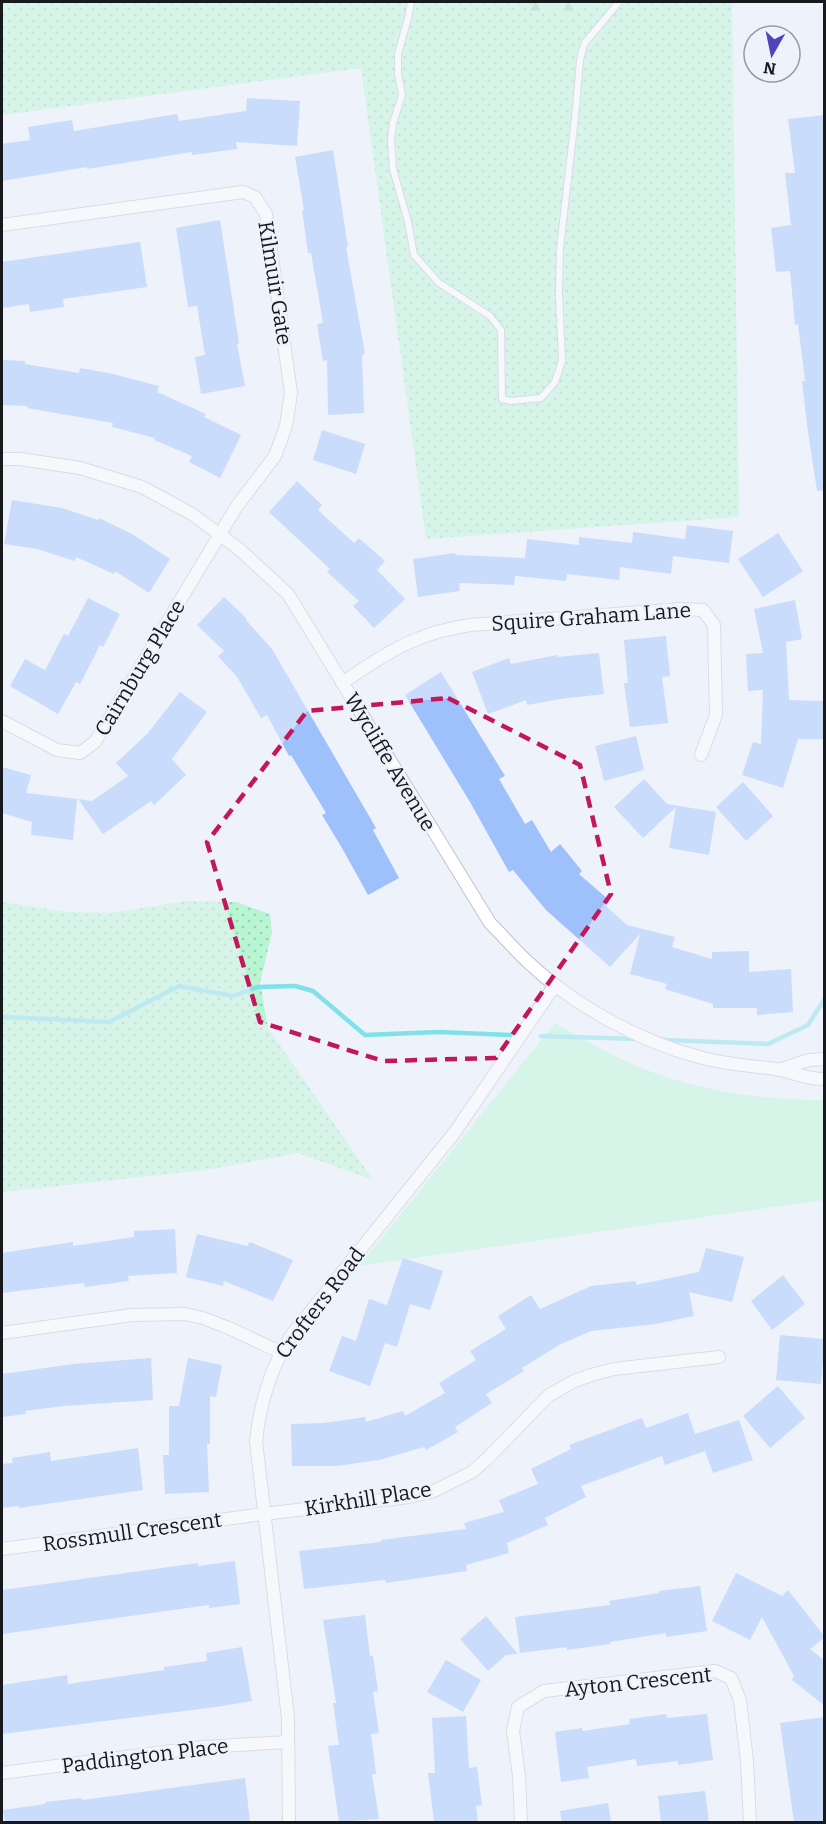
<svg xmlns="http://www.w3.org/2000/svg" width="826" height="1824" viewBox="0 0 826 1824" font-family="Bitter,serif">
  <defs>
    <pattern id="grass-dots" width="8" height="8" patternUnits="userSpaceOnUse" patternTransform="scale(1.5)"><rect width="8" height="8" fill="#b8f5d2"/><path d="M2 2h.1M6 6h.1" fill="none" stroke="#9dd1b4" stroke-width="1.8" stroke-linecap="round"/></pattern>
    <pattern id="forest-firs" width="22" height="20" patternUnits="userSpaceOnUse" patternTransform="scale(1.5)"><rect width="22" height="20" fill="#b8f5d2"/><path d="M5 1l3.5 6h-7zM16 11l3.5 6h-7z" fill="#9dd1b4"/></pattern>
  </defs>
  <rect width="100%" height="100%" fill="#eef2fa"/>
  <!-- grass -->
  <g fill="url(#grass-dots)">
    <polygon points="2,2 732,2 739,517 426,539 361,68 2,115"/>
    <polygon points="187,901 236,902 270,914 272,932 260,983 268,1028 373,1180 298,1153 206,1170 2,1192 2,902 68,912 111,913"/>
  </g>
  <!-- forest -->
  <polygon fill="url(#forest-firs)" points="533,2 594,2 573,16 528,11"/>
  <!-- park -->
  <path fill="#b8f5d2" d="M555,1023C581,1038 608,1054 636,1066C697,1091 759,1100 824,1100V1200L359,1266Z"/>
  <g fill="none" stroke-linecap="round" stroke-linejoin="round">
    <!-- stream -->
    <g stroke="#80e1e7" stroke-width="4.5">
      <polyline points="2,1017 109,1022 179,986 233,996 258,987 295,986 313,991 365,1035 439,1032 512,1035"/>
      <polyline points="541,1036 638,1039"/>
      <polyline points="664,1040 768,1044 808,1025 824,1000"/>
    </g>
  </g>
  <!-- building -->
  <g fill="#9ec1fc">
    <polygon points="247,98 300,101 297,146 236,142 237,149 192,155 192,152 87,169 87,167 2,181 2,144 30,140 28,127 72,120 74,131 177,114 179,121 246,111"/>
    <polygon points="825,115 825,490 817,491 807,425 802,381 805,381 798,324 795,325 790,271 776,272 771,228 791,225 785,173 795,173 788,119"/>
    <polygon points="333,150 348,247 346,247 365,354 362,355 364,413 328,415 327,360 323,361 317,324 323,323 311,253 308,253 302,210 304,210 295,157"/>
    <polygon points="220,220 239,343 237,344 245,386 201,394 195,357 205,355 197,306 188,307 176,228"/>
    <polygon points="140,242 147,287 63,299 64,307 30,312 29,304 2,308 2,262"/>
    <polygon points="2,360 25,361 25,364 79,373 80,368 113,374 159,386 157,392 206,414 204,417 241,435 220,478 189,462 192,456 154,440 155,438 112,427 113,423 27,408 28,406 2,405"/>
    <polygon points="322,430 365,444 356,474 313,460"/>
    <polygon points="297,481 322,505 318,510 354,543 359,538 385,561 377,570 405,599 374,628 353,606 359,601 327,572 330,569 269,512"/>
    <polygon points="12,500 62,508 98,520 99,518 132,534 170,559 149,593 115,571 114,574 76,557 75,561 37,549 4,544"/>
    <polygon points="687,525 733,531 729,563 673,556 671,574 620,567 619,580 567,574 566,581 515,576 514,585 459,583 460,591 418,597 413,559 455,553 456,555 525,558 527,539 579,545 579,537 632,543 633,532 685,539"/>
    <polygon points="778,533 803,571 763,597 738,559"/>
    <polygon points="224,597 247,619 246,620 272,649 376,828 373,830 399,878 368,895 342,848 322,815 326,813 291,755 289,756 267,715 261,718 237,677 218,656 224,651 197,625"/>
    <polygon points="88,598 120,614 103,647 100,645 80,684 76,682 58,714 10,686 25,659 45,670 64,634 68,636"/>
    <polygon points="795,600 802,639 786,642 789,700 824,701 823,739 798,739 783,788 742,775 753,742 761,744 763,690 748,691 746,654 763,653 754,609"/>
    <polygon points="666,636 670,676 662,677 668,723 630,727 624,683 628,683 624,640"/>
    <polygon points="599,653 604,694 560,699 527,705 526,700 488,714 472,672 509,658 511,664 557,655 557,657"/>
    <polygon points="441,672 505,776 499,779 525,824 532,820 551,852 560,844 582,871 579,874 610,901 606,906 627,925 675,937 672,947 712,959 712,952 749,951 749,972 791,969 793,1012 757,1015 757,1008 713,1008 713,1004 665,989 667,984 630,974 640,934 610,967 546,910 513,870 509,872 470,802 405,695"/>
    <polygon points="180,692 207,712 172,759 186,775 154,805 151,801 103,834 78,799 92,801 128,776 116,763 148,733"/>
    <polygon points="636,736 644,770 604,781 595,746"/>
    <polygon points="2,767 31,775 26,793 77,799 73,840 31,835 32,822 2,813"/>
    <polygon points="644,779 667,804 716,812 709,855 669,848 676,807 643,838 614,807"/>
    <polygon points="743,782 773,816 746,841 716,807"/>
    <polygon points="175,1229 177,1273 128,1276 129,1281 85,1287 84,1283 2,1293 2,1253 73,1242 73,1246 134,1237 134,1231"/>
    <polygon points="197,1234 247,1246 250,1242 293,1260 273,1301 224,1281 223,1286 186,1277"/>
    <polygon points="706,1248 744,1257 732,1302 689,1292 694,1316 656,1324 591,1331 559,1345 522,1368 524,1371 486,1394 492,1403 455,1427 458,1432 426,1450 424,1447 379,1460 337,1466 292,1466 291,1424 324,1423 365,1417 366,1422 403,1411 405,1416 445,1393 439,1383 476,1360 470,1351 506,1329 498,1316 531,1295 540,1309 591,1286 636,1281 636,1285 699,1272"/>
    <polygon points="403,1258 443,1271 430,1310 410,1304 397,1347 385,1343 370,1386 329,1371 342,1336 356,1341 369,1299 387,1305"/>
    <polygon points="783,1275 805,1304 772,1330 751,1301"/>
    <polygon points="780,1335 825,1339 821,1384 776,1380"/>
    <polygon points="151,1358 153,1400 63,1406 25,1411 26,1414 2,1417 2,1374 73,1364"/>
    <polygon points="188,1358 222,1365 216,1397 210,1396 210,1444 207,1444 209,1492 165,1494 163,1455 169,1455 169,1406 179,1406"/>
    <polygon points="778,1386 805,1418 770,1448 743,1416"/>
    <polygon points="688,1413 695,1434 739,1420 753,1460 713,1473 705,1451 665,1465 662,1456 581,1486 586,1497 545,1518 548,1525 507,1543 509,1553 466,1565 467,1571 386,1583 385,1580 304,1589 299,1551 381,1542 381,1540 466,1529 464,1523 504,1512 499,1500 538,1484 531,1469 571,1449 569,1445 642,1418 646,1428"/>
    <polygon points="138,1448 143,1490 19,1508 19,1506 2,1508 2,1464 13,1463 12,1458 50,1452 51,1461"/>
    <polygon points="235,1561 240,1604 209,1608 209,1605 2,1634 2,1590 198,1563 198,1566"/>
    <polygon points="736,1573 782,1596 788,1590 825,1637 810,1649 825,1661 825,1706 792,1680 794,1676 762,1617 750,1640 712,1621"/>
    <polygon points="700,1586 707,1631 666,1637 666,1633 610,1642 610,1644 567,1650 567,1647 520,1653 515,1617 610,1605 609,1601 659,1593 659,1591"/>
    <polygon points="365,1615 370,1656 373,1656 378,1691 373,1692 379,1733 371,1734 376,1774 372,1774 379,1819 339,1822 328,1746 339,1745 333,1703 336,1703 323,1620"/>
    <polygon points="486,1616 518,1654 506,1655 488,1671 460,1639"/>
    <polygon points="242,1647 252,1701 216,1707 2,1734 2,1685 67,1675 68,1684 164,1670 164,1667 207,1661 206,1653"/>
    <polygon points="446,1660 481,1680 463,1712 427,1692"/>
    <polygon points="666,1714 667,1718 707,1714 713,1760 678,1765 678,1761 637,1766 636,1759 587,1767 589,1778 561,1782 555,1732 582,1728 583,1731 630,1724 629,1719"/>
    <polygon points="466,1716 469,1768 477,1767 482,1805 476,1806 478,1822 434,1822 428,1773 435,1773 432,1718"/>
    <polygon points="825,1717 825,1822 794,1822 780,1723"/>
    <polygon points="245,1778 250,1822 5,1822 3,1810 45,1804 45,1802 81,1798 82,1800"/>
    <polygon points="705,1791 709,1822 661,1822 658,1796"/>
    <polygon points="608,1803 611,1822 562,1822 560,1811"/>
  </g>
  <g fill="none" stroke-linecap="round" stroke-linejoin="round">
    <defs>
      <polyline id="lane" points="411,2 408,18 398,54 398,74 402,95 393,123 391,140 393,169 408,222 414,255 439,283 490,316 501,330 502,399 511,401 541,398 555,382 562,361 559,294 560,248 575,118 580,60 584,44 619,2"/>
      <g id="street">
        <polyline points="2,225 243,192 255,197 266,214 291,393 286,426 275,456 237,506 95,742 80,753 57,750 2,721"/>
        <path d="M2,459H20L80,468L142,487L192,514L239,549L288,594L490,923C503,936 515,950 528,962C573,1005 639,1041 699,1057C724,1064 750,1066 776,1069C794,1072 804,1079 824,1079"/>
        <path d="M342,683C364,668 395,647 420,638C436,631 453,628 470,625L682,609L703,610L714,625L716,715L701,755"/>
        <polyline points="779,1070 809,1060 824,1059"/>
        <polyline points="2,1333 132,1315 185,1314 203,1318 231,1329 280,1352"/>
        <polyline points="2,1549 263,1514 409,1497 434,1491 472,1472 487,1459 548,1396 572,1382 591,1375 614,1369 719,1357"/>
        <polyline points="2,1773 203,1747 288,1742"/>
        <path d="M289,1822L288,1718L256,1441C260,1403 270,1369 291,1336L455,1132L555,985"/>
        <polyline points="521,1822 519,1776 513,1731 518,1707 544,1691 715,1671 731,1678 740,1700 747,1762 750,1822"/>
      </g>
    </defs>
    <!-- lane casing -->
    <use href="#lane" stroke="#bfc3ca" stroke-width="8"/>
    <!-- street casing -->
    <use href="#street" stroke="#bfc3ca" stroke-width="14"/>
    <!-- lane -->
    <use href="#lane" stroke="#fff" stroke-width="6"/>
    <!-- street -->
    <use href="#street" stroke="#fff" stroke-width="12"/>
  </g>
  <!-- marked area -->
  <path d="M0 0H826V1824H0ZM448,698L580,765L611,894L496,1058L383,1061L260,1022L207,842L307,711Z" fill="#eef2fa" fill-opacity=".55" fill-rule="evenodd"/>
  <path fill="none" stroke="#c2185b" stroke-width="4.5" stroke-dasharray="12 8" stroke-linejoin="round" d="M448,698L580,765L611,894L496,1058L383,1061L260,1022L207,842L307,711Z"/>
  <g text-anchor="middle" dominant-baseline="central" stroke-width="5" stroke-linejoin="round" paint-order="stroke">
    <!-- street labels -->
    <g font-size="21" fill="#18191c" stroke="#eef2fa">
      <text transform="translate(275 283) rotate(81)">Kilmuir Gate</text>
      <text transform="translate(591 617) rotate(-4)">Squire Graham Lane</text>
      <text transform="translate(140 668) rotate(-59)">Cairnburg Place</text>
      <text transform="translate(390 762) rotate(59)">Wycliffe Avenue</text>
      <text transform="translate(320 1303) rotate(-53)">Crofters Road</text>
      <text transform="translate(368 1499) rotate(-9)">Kirkhill Place</text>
      <text transform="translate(132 1532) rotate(-8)">Rossmull Crescent</text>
      <text transform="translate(638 1682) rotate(-6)">Ayton Crescent</text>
      <text transform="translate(145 1756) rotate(-7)">Paddington Place</text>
    </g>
  </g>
  <!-- border -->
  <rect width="826" height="1824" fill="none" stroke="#18191c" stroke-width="6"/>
  <!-- north arrow -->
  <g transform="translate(772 54) rotate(189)"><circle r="28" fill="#eef2fa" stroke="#989ba1" stroke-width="1.5"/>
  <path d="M0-4.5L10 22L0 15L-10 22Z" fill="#4e45bc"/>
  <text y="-9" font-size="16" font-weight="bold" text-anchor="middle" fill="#18191c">N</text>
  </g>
</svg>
